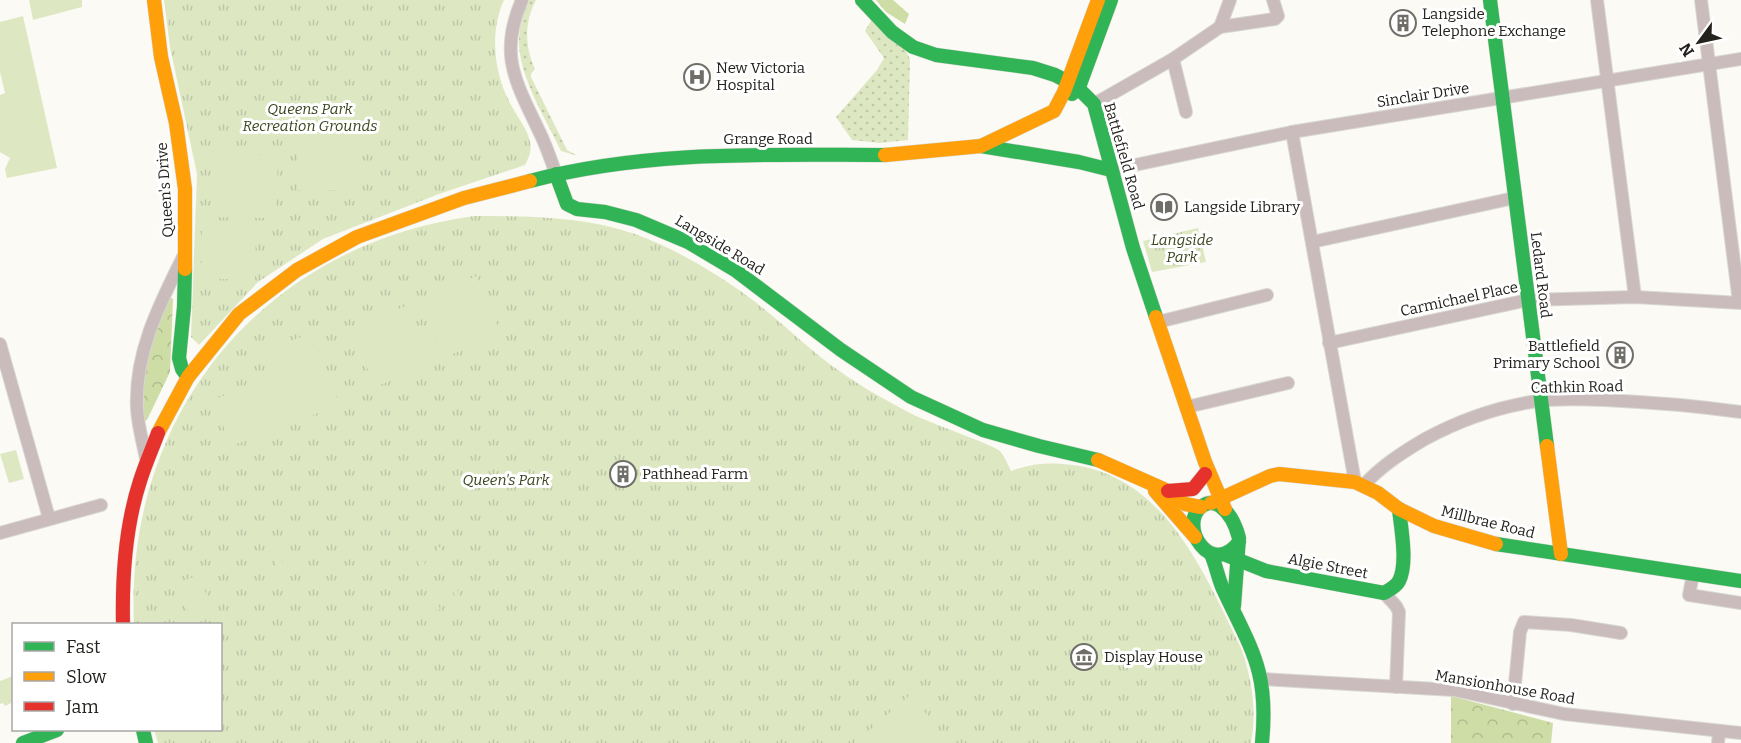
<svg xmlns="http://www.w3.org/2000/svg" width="1741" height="743" viewBox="0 0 1741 743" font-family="Bitter,serif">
  <defs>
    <pattern id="grass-dots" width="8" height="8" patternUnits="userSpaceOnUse" patternTransform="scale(1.5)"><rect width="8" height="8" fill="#dde8c3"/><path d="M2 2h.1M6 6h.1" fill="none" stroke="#bdc7a7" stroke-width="1.8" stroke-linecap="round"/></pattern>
    <pattern id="forest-crowns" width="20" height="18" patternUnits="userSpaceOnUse" patternTransform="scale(1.5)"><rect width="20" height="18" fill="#cedca5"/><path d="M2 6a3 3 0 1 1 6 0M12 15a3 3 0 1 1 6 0" fill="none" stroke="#b1bc8e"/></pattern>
    <pattern id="park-tufts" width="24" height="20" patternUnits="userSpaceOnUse" patternTransform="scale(1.5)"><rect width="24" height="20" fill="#dde8c3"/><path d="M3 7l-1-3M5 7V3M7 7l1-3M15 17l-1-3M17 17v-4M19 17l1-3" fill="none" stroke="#bdc7a7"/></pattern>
  </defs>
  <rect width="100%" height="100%" fill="#fbfaf4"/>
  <!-- grass -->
  <g fill="url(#grass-dots)">
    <path d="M528,0H536C524,22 525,47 535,69L530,75L567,150L578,156L561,151C545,117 517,74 519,37C520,24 524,12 528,0Z"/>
    <polygon points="872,19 906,51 910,59 908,140 880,143 852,140 836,117 877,70 884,58 865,31"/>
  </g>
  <!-- forest -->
  <g fill="url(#forest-crowns)">
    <polygon points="876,0 893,0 909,14 905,24 886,12"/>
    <path d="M170,297L173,299L170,372L147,420L144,421C137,377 152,337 170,297Z"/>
    <polygon points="1451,696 1553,723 1551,743 1451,743"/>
  </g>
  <!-- park -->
  <g fill="url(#park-tufts)">
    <path d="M164,0H504C489,33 494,74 511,105C517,116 528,130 530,142C532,151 529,157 525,165L439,194L323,239L258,282L199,345L191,337L197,174L170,47Z"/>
    <path d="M474,216C529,216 583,216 635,234C676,249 716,273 750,298C777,318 801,342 827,362C853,382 883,399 912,414C927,422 994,445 1000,451C1005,457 1008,465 1011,471C1032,463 1051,462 1073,465C1166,477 1205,575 1241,648C1252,678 1257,711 1251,743H158L154,730H220V624H134C124,413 265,244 474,216Z"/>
    <polygon points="1198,228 1206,262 1152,272 1143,241"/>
  </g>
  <!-- garden -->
  <g fill="#dde8c3">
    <polygon points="29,0 82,0 82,7 33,20"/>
    <polygon points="23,16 57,168 7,178 5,169 10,158 0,152 0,95 5,93 0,72 0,22"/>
    <rect x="298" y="127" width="62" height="63"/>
    <polygon points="212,154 278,155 276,218 211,217"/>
    <polygon points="202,224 256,225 255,279 201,279"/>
    <polygon points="477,276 501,334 443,358 419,300"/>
    <polygon points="408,305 432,363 375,387 351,329"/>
    <polygon points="311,333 339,405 231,446 213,400 269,378 260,353"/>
    <polygon points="16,450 24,479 9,483 0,454"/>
    <polygon points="271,530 284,567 277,569 264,532"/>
    <polygon points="441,547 448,564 440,567 436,561 431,562 428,566 429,570 422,573 415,555 419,553 424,565 429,558 434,557 441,559 437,548"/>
    <polygon points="199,575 214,615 192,623 177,583"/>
    <polygon points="455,583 461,601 457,602 453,591 449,597 445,600 436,598 440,609 436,611 430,593 437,590 439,594 444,596 448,593 448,586"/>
    <polygon points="13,676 13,702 5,706 3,703 0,704 0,681"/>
    <polygon points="911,694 948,743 855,743"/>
  </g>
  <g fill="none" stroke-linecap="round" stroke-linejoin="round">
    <defs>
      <g id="street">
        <path d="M522,0C498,55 516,82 539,131C546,145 551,160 556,174"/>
        <polyline points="1597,0 1635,297"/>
        <polyline points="1701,0 1739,302"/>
        <polyline points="1220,27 1230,0"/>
        <polyline points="1173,59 1186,112"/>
        <polyline points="1094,104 1173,59 1220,27 1275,19 1278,16 1273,0"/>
        <polyline points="1292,132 1355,482"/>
        <polyline points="1111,170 1292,132 1741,59"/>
        <polyline points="1312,242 1514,198"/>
        <polyline points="1158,322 1267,295"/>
        <polyline points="1329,343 1528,300 1635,297 1741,303"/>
        <polyline points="0,344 49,518"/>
        <polyline points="1187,407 1288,383"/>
        <path d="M146,459C143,443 138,426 137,409C134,353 160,303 184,255"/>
        <path d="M1364,485C1381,466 1403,452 1425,439C1460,420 1497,407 1537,401C1559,398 1583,399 1605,400C1650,402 1696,406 1741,412"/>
        <polyline points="0,533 101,505"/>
        <polyline points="1693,574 1689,595 1741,603"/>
        <polyline points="1384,593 1396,606 1399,612 1396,687"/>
        <polyline points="1263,679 1454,690 1564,714 1741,733"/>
        <polyline points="1513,704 1520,632 1524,622 1571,625 1621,633"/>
        <polyline points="1718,743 1719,731"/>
      </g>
      <g id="fast">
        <polyline points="862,0 892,32 913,47 936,55 1033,68 1055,75 1076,86 1094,104 1133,248 1156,317"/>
        <polyline points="1490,0 1547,446"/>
        <polyline points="1072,94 1079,87 1111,0"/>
        <polyline points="981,146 1079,162 1111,170"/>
        <polyline points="556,174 567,204 577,209 605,212 636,220 688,242 735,270 841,350 911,397 983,430 1039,446 1098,460"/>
        <path d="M530,181C647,150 765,155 885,155"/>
        <polyline points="185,269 184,307 179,358 182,369 188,377"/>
        <polyline points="1496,544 1741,581"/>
        <path d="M1211,554C1216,565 1218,578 1223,589C1252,651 1269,671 1262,743"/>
        <path d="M1226,555L1266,571L1384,593C1389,590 1396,587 1399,581C1408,564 1401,528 1399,509"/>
        <path d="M1234,606L1239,538C1236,526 1230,513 1220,506C1214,502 1208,502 1202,506C1177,525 1211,579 1239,542"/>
        <polyline points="143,730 146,743"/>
        <polyline points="23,743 57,730"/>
      </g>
      <g id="slow">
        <polyline points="154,0 161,57 176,123 185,189 185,269"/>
        <polyline points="885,155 981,146 1054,111 1064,92 1098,0"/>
        <polyline points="1156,317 1205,462 1225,509"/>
        <polyline points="158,433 188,377 239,314 297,270 357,237 464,198 530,181"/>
        <polyline points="1547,446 1561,554"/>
        <polyline points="1098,460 1168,491 1185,504 1201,507"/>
        <polyline points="1155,491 1195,537"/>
        <polyline points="1211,503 1270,476 1279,474 1355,482 1378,493 1399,509 1434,526 1496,544"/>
      </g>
      <g id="jam">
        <polyline points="1168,491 1193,489 1205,474"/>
        <path d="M123,624C122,576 125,527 140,481C145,465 152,449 158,433"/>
      </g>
    </defs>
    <!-- street casing -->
    <use href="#street" stroke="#d8d7d2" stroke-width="14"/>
    <!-- fast casing -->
    <use href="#fast" stroke="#d8d7d2" stroke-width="15"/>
    <!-- slow casing -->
    <use href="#slow" stroke="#d8d7d2" stroke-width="15"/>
    <!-- jam casing -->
    <use href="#jam" stroke="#d8d7d2" stroke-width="15"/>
    <!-- street -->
    <use href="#street" stroke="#cabbbd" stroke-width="12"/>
    <!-- fast -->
    <use href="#fast" stroke="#30b455" stroke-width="14"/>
    <!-- slow -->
    <use href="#slow" stroke="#ff9f0a" stroke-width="14"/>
    <!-- jam -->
    <use href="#jam" stroke="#e5322d" stroke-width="14"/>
  </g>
  <!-- icons -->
  <defs>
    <symbol id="building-ring" viewBox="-11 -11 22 22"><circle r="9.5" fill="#fff" stroke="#6f6e68" stroke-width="1.5"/><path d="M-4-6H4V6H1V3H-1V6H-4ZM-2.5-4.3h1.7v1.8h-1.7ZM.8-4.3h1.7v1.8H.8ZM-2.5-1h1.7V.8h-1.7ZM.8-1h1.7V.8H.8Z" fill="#6f6e68"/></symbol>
    <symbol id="hospital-ring" viewBox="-11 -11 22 22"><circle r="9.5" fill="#fff" stroke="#6f6e68" stroke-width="1.5"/><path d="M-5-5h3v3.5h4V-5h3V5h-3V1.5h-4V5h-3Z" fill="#6f6e68"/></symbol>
    <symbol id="library-ring" viewBox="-11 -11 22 22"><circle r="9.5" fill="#fff" stroke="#6f6e68" stroke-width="1.5"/><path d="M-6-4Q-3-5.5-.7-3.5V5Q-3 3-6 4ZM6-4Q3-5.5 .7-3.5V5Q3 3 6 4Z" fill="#6f6e68"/></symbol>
    <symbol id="museum-ring" viewBox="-11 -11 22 22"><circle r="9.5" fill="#fff" stroke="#6f6e68" stroke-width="1.5"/><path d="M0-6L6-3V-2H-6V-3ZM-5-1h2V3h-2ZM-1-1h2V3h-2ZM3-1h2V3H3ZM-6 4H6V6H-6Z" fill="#6f6e68"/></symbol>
  </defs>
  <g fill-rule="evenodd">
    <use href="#building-ring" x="1388" y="8" width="30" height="30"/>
    <use href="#hospital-ring" x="682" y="62" width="30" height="30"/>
    <use href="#library-ring" x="1149" y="192" width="30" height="30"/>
    <use href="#building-ring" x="1605" y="340" width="30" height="30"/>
    <use href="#building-ring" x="608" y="459" width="30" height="30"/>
    <use href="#museum-ring" x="1069" y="642" width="30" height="30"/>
  </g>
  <g text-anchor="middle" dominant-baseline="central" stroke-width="6" stroke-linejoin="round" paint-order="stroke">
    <!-- poi labels -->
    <g font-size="15" fill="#23221d" stroke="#fff" text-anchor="start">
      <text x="1422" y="14">Langside<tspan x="1422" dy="17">Telephone Exchange</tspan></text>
      <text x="716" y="68">New Victoria<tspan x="716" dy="17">Hospital</tspan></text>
      <text x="1184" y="207">Langside Library</text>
      <text x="1600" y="346" text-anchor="end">Battlefield<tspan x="1600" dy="17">Primary School</tspan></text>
      <text x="642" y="474">Pathhead Farm</text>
      <text x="1104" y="657">Display House</text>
    </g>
    <!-- street labels -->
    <g font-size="15" fill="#23221d" stroke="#fff">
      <text transform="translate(1423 95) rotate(-9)">Sinclair Drive</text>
      <text x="768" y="139">Grange Road</text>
      <text transform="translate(1124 156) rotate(74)">Battlefield Road</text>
      <text transform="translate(165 190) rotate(-94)">Queen's Drive</text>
      <text transform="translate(720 245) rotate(31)">Langside Road</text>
      <text transform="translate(1541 275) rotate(83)">Ledard Road</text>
      <text transform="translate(1459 299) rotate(-12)">Carmichael Place</text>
      <text transform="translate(1577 387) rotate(-1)">Cathkin Road</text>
      <text transform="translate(1488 522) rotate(14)">Millbrae Road</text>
      <text transform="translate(1328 566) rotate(11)">Algie Street</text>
      <text transform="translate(1505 687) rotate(10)">Mansionhouse Road</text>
    </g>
    <!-- park labels -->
    <g font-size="15" font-style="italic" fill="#3a451e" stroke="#fff">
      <text x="310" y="109">Queens Park<tspan x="310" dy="17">Recreation Grounds</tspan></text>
      <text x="1182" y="240">Langside<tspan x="1182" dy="17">Park</tspan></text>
      <text x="506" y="480">Queen's Park</text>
    </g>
  </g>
  <!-- legend -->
  <rect x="12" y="623" width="210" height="108" fill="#ffffff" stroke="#a7a7a5" stroke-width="1.5"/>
  <rect x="24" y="642" width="30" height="9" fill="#30b455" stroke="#a7a7a5" stroke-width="1.5"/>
  <text x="66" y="653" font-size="18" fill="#23221d">Fast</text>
  <rect x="24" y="672" width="30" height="9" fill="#ff9f0a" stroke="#a7a7a5" stroke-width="1.5"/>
  <text x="66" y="683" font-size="18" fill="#23221d">Slow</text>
  <rect x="24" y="702" width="30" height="9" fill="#e5322d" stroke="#a7a7a5" stroke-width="1.5"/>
  <text x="66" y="713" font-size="18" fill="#23221d">Jam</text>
  <!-- north arrow -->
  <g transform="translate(1699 42) rotate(237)" stroke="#ffffff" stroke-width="4.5" paint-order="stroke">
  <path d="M0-4.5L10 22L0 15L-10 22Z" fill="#23221d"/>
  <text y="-9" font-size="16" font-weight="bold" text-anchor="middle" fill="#23221d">N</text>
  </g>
</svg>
